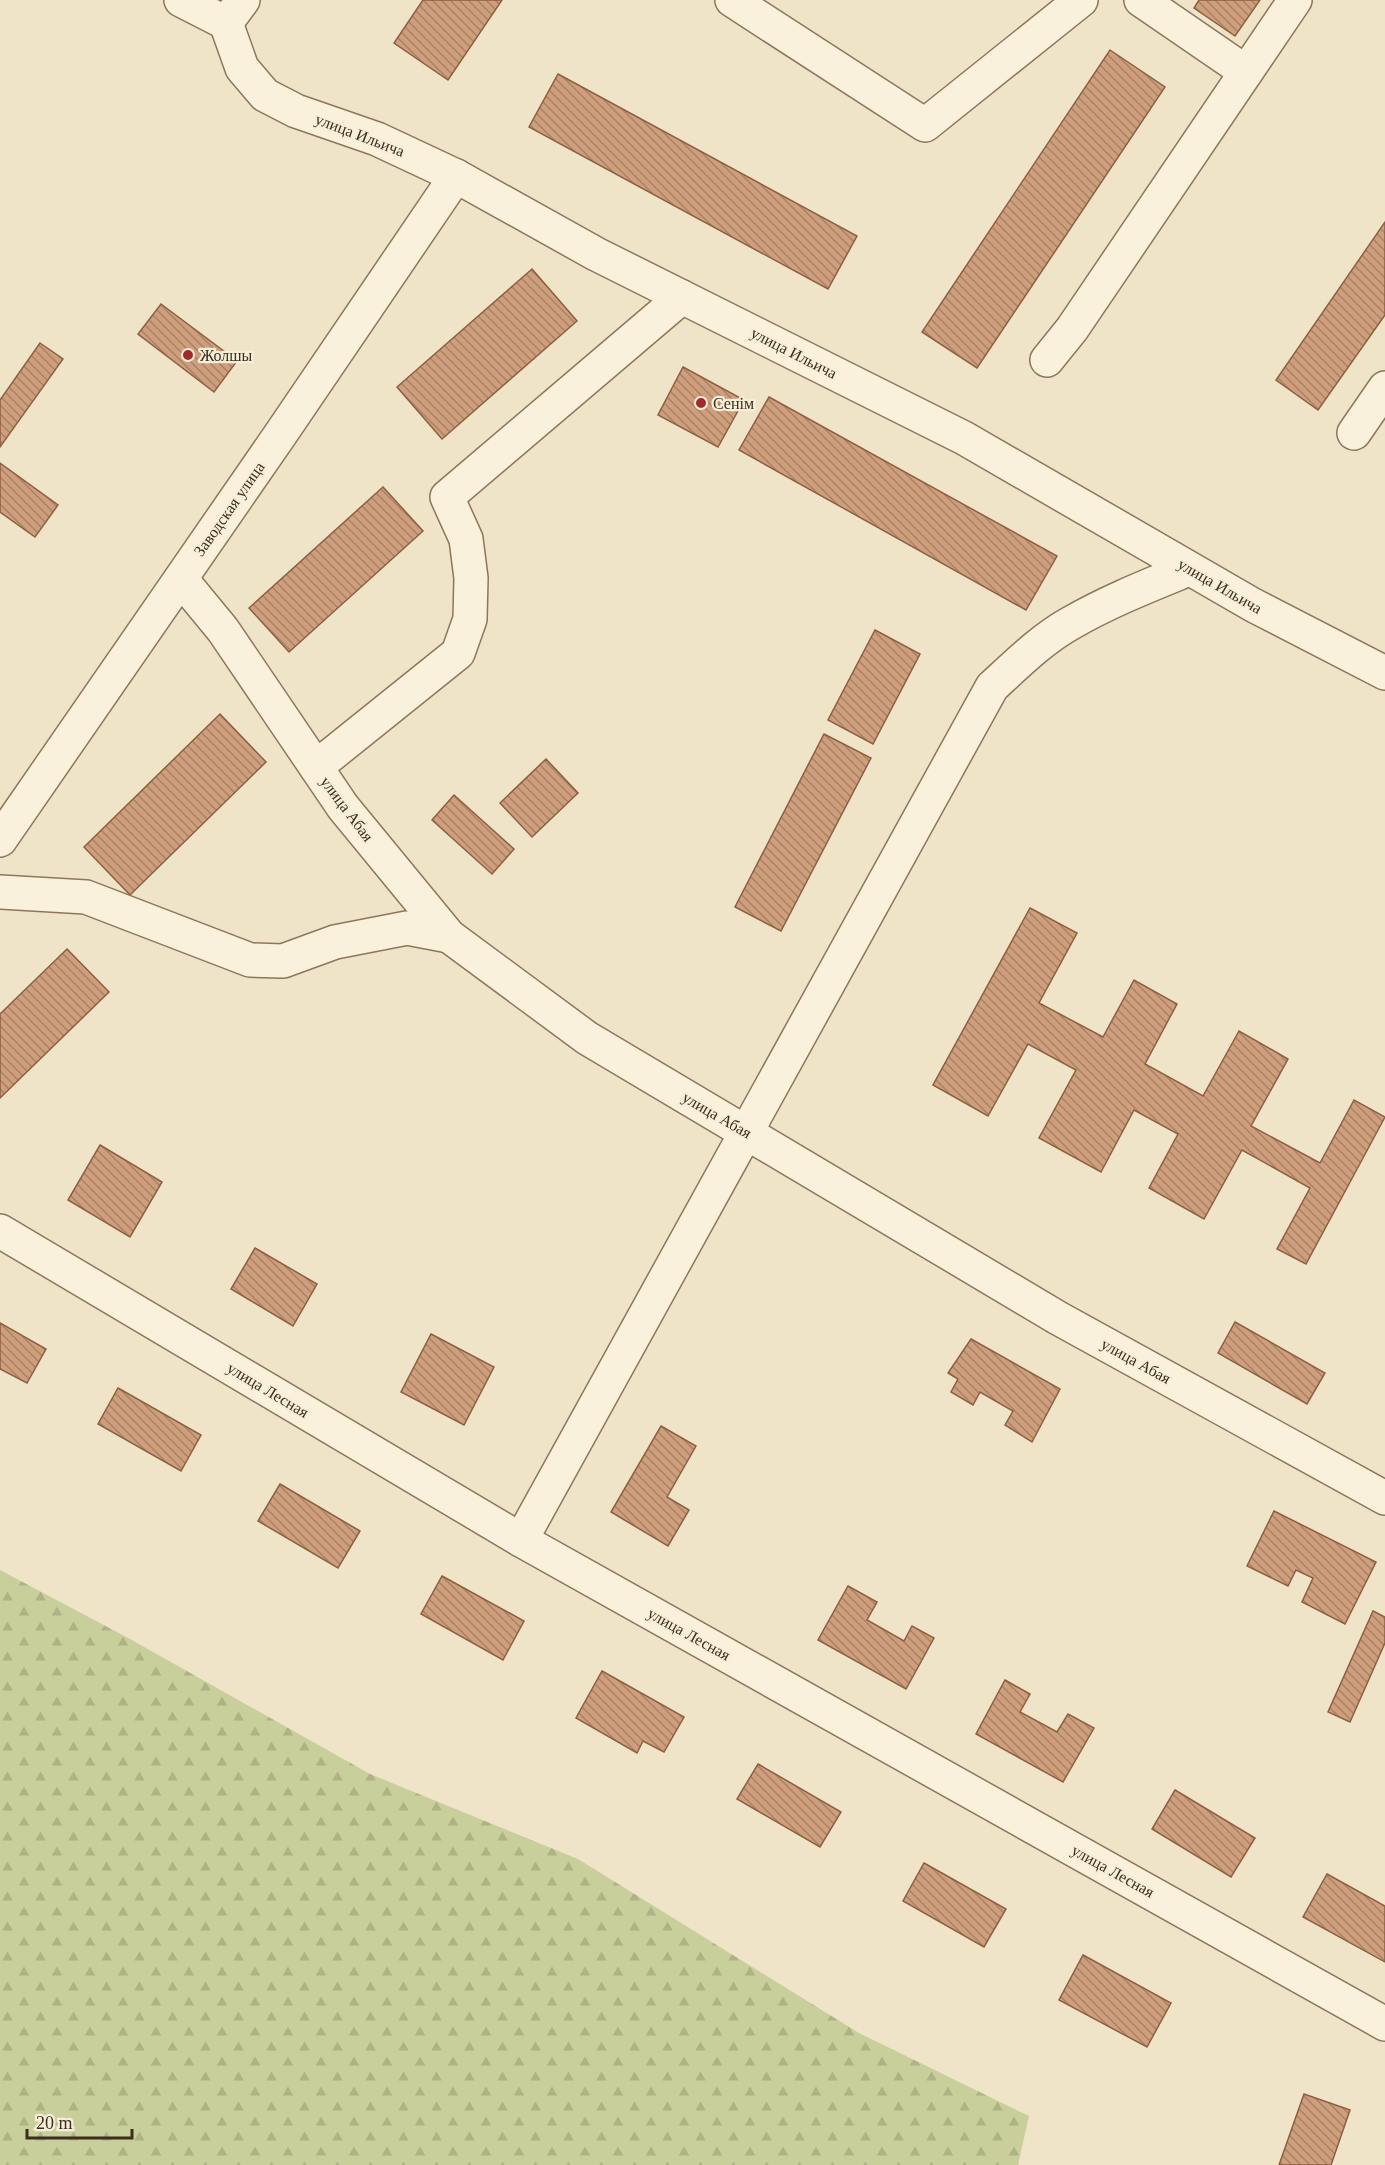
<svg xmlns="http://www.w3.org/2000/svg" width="1385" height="2165" viewBox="0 0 1385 2165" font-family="Georgia,serif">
  <defs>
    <pattern id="forest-firs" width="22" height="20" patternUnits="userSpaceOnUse" patternTransform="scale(1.5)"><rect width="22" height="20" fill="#c9cf9b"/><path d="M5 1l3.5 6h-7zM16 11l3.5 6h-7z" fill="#aeb285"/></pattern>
    <pattern id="building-back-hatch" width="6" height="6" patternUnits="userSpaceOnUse" patternTransform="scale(1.5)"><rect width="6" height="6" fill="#cf9f7d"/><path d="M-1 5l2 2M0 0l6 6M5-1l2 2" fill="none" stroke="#a98266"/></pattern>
  </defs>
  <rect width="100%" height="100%" fill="#f0e4c8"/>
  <!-- forest -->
  <polygon fill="url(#forest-firs)" points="0,1570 130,1639 370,1774 578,1859 859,2033 1029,2116 1018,2165 0,2165"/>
  <!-- building -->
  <g fill="url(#building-back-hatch)" stroke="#8d5f41" stroke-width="1.5">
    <polygon points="423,0 502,0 448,80 394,43"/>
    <polygon points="1199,0 1260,0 1235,36 1194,8"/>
    <polygon points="1110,50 1165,87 977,368 922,332"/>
    <polygon points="558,74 857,236 828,289 529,127"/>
    <polygon points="1385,222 1385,315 1318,410 1276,380"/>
    <polygon points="532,269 577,321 442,439 397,387"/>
    <polygon points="161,304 237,361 214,392 138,334"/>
    <polygon points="40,343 63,359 0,447 0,400"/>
    <polygon points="683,367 744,400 718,447 658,415"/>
    <polygon points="769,397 1057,556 1026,610 739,450"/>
    <polygon points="0,463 58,505 35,537 0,512"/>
    <polygon points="383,487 423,531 289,652 249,608"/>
    <polygon points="875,630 920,654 873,744 828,720"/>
    <polygon points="220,714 266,762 130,895 84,847"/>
    <polygon points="824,734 871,758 781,931 735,907"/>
    <polygon points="546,759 578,793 532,837 500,803"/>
    <polygon points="454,795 514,849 492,874 432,820"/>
    <polygon points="1030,908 1077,933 1039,1003 1103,1037 1134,980 1177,1004 1145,1064 1203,1096 1239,1031 1288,1059 1251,1126 1320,1163 1354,1100 1385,1117 1306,1264 1277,1249 1310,1188 1242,1150 1204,1219 1149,1188 1178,1134 1134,1110 1101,1172 1039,1138 1076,1070 1028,1044 988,1116 933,1085"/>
    <polygon points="67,949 109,992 0,1098 0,1014"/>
    <polygon points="100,1145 162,1182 130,1237 68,1200"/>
    <polygon points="255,1248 317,1284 293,1326 231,1289"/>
    <polygon points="1235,1322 1325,1373 1307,1404 1218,1353"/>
    <polygon points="0,1323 46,1349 27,1383 0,1369"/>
    <polygon points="431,1334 494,1367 464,1425 401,1392"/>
    <polygon points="971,1339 1060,1389 1032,1442 1005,1425 1013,1411 980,1392 973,1405 951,1392 958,1379 948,1373"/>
    <polygon points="118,1388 201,1435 181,1471 98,1424"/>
    <polygon points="661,1426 696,1446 667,1497 689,1510 668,1546 611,1512"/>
    <polygon points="280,1484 360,1531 338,1568 258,1521"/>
    <polygon points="1274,1511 1376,1562 1345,1624 1302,1602 1313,1578 1296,1570 1288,1586 1247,1566"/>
    <polygon points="442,1576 524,1621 503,1660 421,1614"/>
    <polygon points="848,1586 877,1602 867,1620 904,1641 912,1626 934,1638 906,1689 818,1640"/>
    <polygon points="1373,1611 1385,1617 1385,1643 1350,1722 1328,1712"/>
    <polygon points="602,1671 684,1717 664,1752 643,1741 637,1753 576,1718"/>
    <polygon points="1005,1680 1030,1694 1020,1712 1057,1732 1068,1714 1094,1728 1063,1782 976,1734"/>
    <polygon points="758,1764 841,1812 820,1847 737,1799"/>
    <polygon points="1175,1790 1255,1838 1231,1877 1152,1829"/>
    <polygon points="924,1863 1006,1909 984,1947 903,1901"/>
    <polygon points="1327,1874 1385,1906 1385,1962 1303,1917"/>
    <polygon points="1083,1955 1171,2003 1147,2047 1059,2000"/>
    <polygon points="1304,2094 1350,2110 1331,2165 1279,2165"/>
  </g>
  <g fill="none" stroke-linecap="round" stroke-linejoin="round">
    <defs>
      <g id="minor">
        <polyline points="181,0 226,23"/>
        <polyline points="732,0 925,125 1081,0"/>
        <polyline points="1141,0 1246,72"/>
        <polyline points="226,23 242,68 265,95 296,111 377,139 456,176 596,254 964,438 1253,605 1385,673"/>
        <polyline points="226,23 243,0"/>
        <polyline points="1047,360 1072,329 1295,0"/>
        <polyline points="1354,433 1385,388"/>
        <polyline points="181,579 223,630 343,807 449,936 587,1038 1058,1318 1385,1498"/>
        <polyline points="316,767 458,653 470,619 471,578 466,539 447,497 682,297"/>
        <polyline points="0,840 280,435 456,176"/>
        <polyline points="0,892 86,897 250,960 283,961 335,942 407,928 449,936"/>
        <polyline points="0,1231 521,1540 1385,2024"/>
        <path d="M521,1540L992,687C1017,664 1042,639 1071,623C1109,601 1150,585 1189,569"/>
      </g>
    </defs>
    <!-- minor casing -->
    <use href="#minor" stroke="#8d765c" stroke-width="36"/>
    <!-- minor -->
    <use href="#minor" stroke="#faf1dc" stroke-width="33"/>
  </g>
  <!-- markers -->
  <g fill="#9e2a2b" stroke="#f7eed8" stroke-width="2">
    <circle cx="188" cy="355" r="6"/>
    <circle cx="701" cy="403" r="6"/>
  </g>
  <g text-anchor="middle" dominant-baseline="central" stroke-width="4.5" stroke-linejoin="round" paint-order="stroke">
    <!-- street labels -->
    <g font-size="16" fill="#3d2e20" stroke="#f7eed8">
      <text transform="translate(360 135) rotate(21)">улица Ильича</text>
      <text transform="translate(794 353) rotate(27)">улица Ильича</text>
      <text transform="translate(229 509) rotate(-55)">Заводская улица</text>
      <text transform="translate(1220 586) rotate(30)">улица Ильича</text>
      <text transform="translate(347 809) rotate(53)">улица Абая</text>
      <text transform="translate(717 1115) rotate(30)">улица Абая</text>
      <text transform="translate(1136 1361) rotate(29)">улица Абая</text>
      <text transform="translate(268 1390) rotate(31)">улица Лесная</text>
      <text transform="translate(689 1634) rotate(29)">улица Лесная</text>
      <text transform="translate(1113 1871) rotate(29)">улица Лесная</text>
    </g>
    <!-- poi labels -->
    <g font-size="16" fill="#3d2e20" stroke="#f7eed8" text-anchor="start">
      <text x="200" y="355">Жолшы</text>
      <text x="713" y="403">Сенiм</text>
    </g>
  </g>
  <!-- scale -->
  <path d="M27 2129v9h105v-9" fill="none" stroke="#3d2e20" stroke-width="3"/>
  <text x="36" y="2129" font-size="18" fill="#3d2e20" stroke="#f7eed8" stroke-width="4.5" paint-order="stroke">20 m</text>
</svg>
